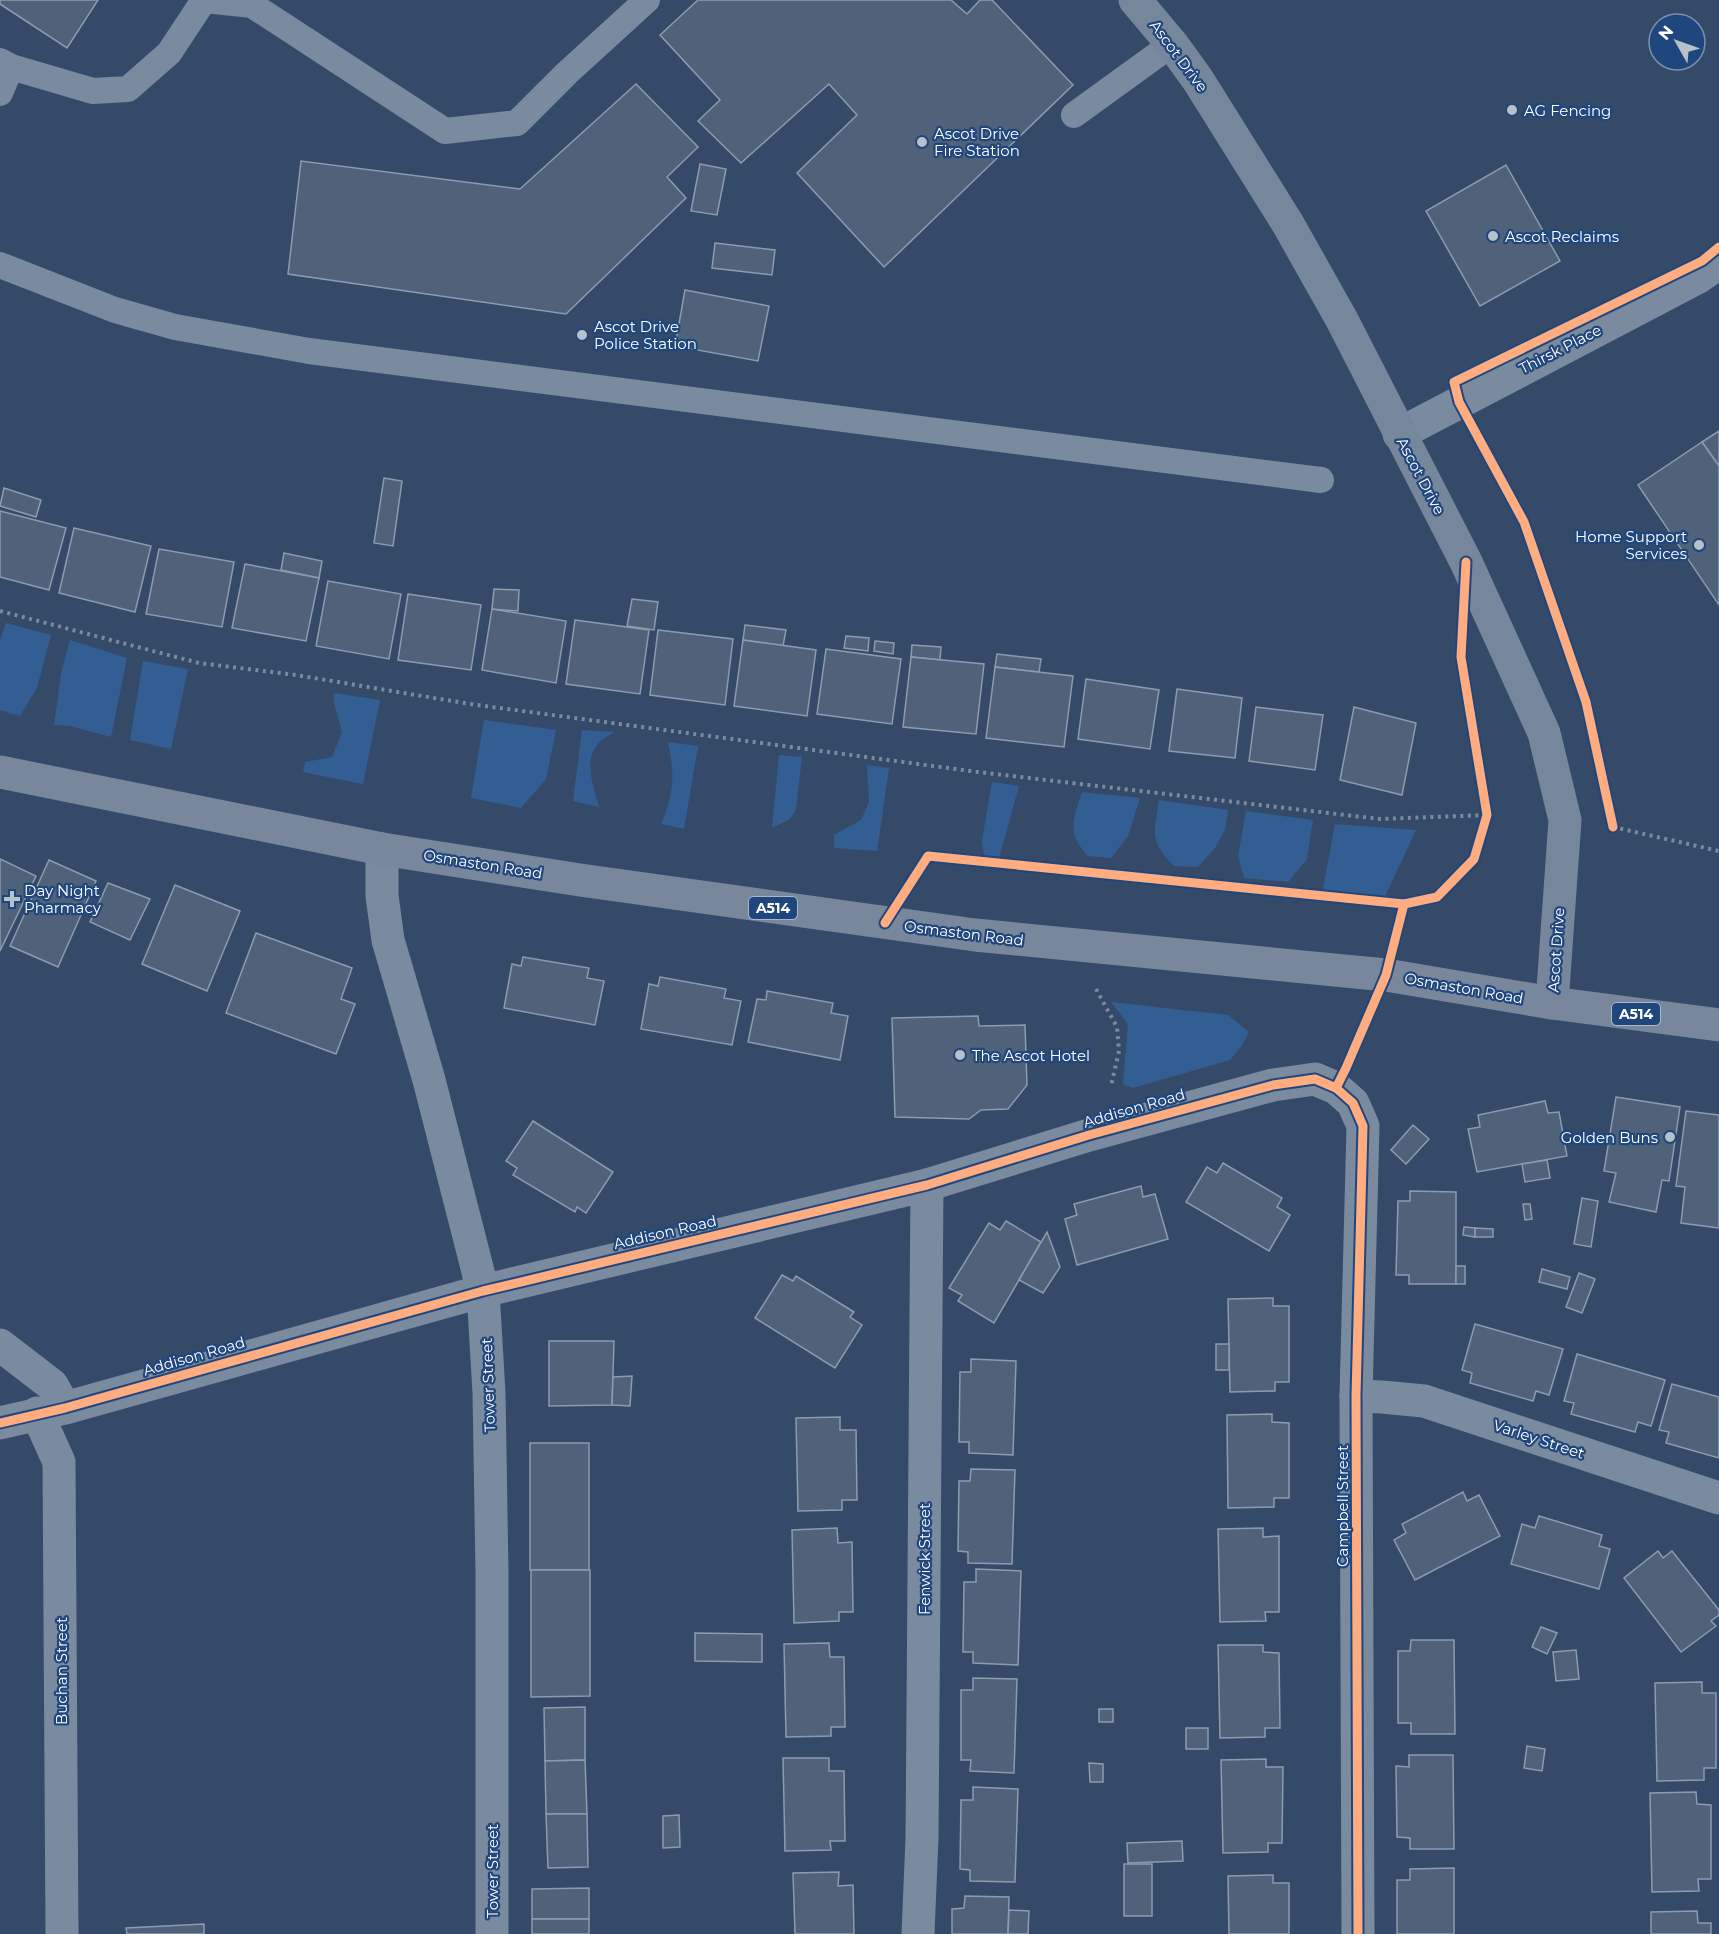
<svg xmlns="http://www.w3.org/2000/svg" width="1719" height="1934" viewBox="0 0 1719 1934" font-family="Montserrat,sans-serif">
  <rect width="100%" height="100%" fill="#354a68"/>
  <!-- green -->
  <g fill="#325e94">
    <polygon points="6,623 51,635 37,688 20,716 0,710 0,640"/>
    <polygon points="70,640 127,658 111,737 70,726 54,725 61,674"/>
    <polygon points="143,661 188,669 171,749 130,740"/>
    <polygon points="334,693 380,700 363,784 303,772 305,762 332,757 342,732 334,703"/>
    <polygon points="484,720 556,730 546,779 521,808 471,798"/>
    <path d="M582,730L614,732C609,736 601,739 598,744C583,760 594,788 599,807L573,801Z"/>
    <path d="M668,742L698,746L684,829L661,824C674,795 675,773 668,742Z"/>
    <polygon points="779,755 802,757 796,809 790,819 772,828"/>
    <polygon points="867,765 889,768 877,851 834,848 834,835 861,820 869,802"/>
    <polygon points="992,782 1019,786 998,862 985,864 982,840"/>
    <path d="M1082,792L1140,798L1128,836L1111,858L1088,856C1066,832 1073,821 1082,792Z"/>
    <path d="M1159,800L1228,810L1225,830L1215,848L1198,867L1174,866C1149,840 1154,834 1159,800Z"/>
    <polygon points="1246,811 1313,820 1307,859 1288,882 1244,878 1238,856"/>
    <polygon points="1335,824 1416,830 1381,905 1321,899"/>
    <polygon points="1111,1002 1228,1015 1249,1032 1241,1047 1230,1060 1133,1088 1123,1084 1128,1024"/>
  </g>
  <!-- building -->
  <g fill="#506279" stroke="#8d9bad" stroke-width="1.5">
    <polygon points="0,0 98,0 67,48 0,4"/>
    <polygon points="698,0 951,0 967,14 980,0 992,0 1073,85 884,267 797,173 857,115 829,84 741,163 698,121 720,100 660,35"/>
    <polygon points="636,84 698,147 667,177 686,198 566,314 288,274 301,161 520,189"/>
    <polygon points="700,164 726,169 717,215 691,211"/>
    <polygon points="1506,165 1560,261 1480,306 1426,211"/>
    <polygon points="715,243 775,250 772,275 712,268"/>
    <polygon points="685,290 769,306 758,361 675,346"/>
    <polygon points="1719,431 1719,466 1702,442"/>
    <polygon points="1702,442 1719,466 1719,605 1638,485"/>
    <polygon points="384,478 402,481 393,546 374,543"/>
    <polygon points="4,488 41,500 36,517 0,506"/>
    <polygon points="0,511 66,528 49,590 0,577"/>
    <polygon points="74,528 151,546 135,612 59,593"/>
    <polygon points="159,549 234,562 222,627 146,614"/>
    <polygon points="284,553 322,561 319,578 281,570"/>
    <polygon points="245,564 319,578 306,641 232,628"/>
    <polygon points="328,581 401,594 389,659 316,646"/>
    <polygon points="494,589 519,590 518,611 492,609"/>
    <polygon points="408,594 481,605 471,670 398,660"/>
    <polygon points="632,599 658,602 654,630 627,626"/>
    <polygon points="492,609 566,621 556,683 482,670"/>
    <polygon points="575,620 649,630 640,694 566,684"/>
    <polygon points="745,625 786,630 783,646 743,640"/>
    <polygon points="658,630 733,639 725,705 650,695"/>
    <polygon points="846,636 869,638 868,651 844,648"/>
    <polygon points="743,640 816,650 807,716 734,706"/>
    <polygon points="875,641 894,643 893,654 874,651"/>
    <polygon points="912,645 941,647 940,660 911,657"/>
    <polygon points="826,649 901,659 892,724 817,714"/>
    <polygon points="997,654 1041,659 1039,672 995,667"/>
    <polygon points="911,657 984,664 976,734 903,727"/>
    <polygon points="995,667 1073,676 1064,747 986,738"/>
    <polygon points="1086,679 1159,690 1150,749 1078,739"/>
    <polygon points="1177,689 1242,698 1235,758 1169,751"/>
    <polygon points="1256,707 1323,715 1315,770 1249,761"/>
    <polygon points="1354,707 1416,723 1402,795 1340,780"/>
    <polygon points="0,859 36,876 0,951"/>
    <polygon points="49,860 96,881 58,967 10,946"/>
    <polygon points="108,883 150,899 130,940 90,922"/>
    <polygon points="175,885 240,911 207,991 142,964"/>
    <polygon points="256,933 352,968 341,999 355,1004 336,1054 226,1013"/>
    <polygon points="523,957 589,968 587,978 604,981 595,1025 504,1008 512,964 521,966"/>
    <polygon points="660,977 726,989 724,998 741,1001 732,1045 641,1029 649,984 658,986"/>
    <polygon points="767,991 833,1003 831,1013 848,1016 840,1060 748,1042 757,999 766,1000"/>
    <polygon points="978,1016 979,1026 1025,1025 1027,1085 1008,1109 981,1110 969,1119 895,1117 892,1018"/>
    <polygon points="1616,1097 1680,1107 1669,1181 1662,1180 1656,1212 1609,1202 1616,1173 1604,1171"/>
    <polygon points="1545,1101 1548,1113 1559,1112 1567,1156 1477,1172 1468,1129 1480,1127 1478,1115"/>
    <polygon points="1686,1111 1719,1115 1719,1228 1681,1223 1685,1187 1676,1186"/>
    <polygon points="533,1121 613,1172 586,1213 577,1207 575,1212 513,1175 517,1168 506,1161"/>
    <polygon points="1413,1125 1429,1139 1406,1164 1391,1150"/>
    <polygon points="1547,1160 1550,1178 1525,1182 1522,1164"/>
    <polygon points="1223,1163 1282,1198 1277,1207 1290,1215 1269,1251 1186,1202 1207,1167 1217,1173"/>
    <polygon points="1141,1186 1143,1197 1155,1194 1168,1239 1077,1265 1065,1219 1077,1215 1074,1204"/>
    <polygon points="1410,1191 1456,1192 1456,1284 1409,1284 1409,1275 1396,1275 1398,1201 1410,1201"/>
    <polygon points="1582,1198 1598,1201 1591,1247 1574,1244"/>
    <polygon points="1523,1204 1530,1204 1532,1219 1525,1220"/>
    <polygon points="1006,1221 1041,1242 994,1323 958,1301 962,1295 949,1288 989,1223 1000,1230"/>
    <polygon points="1464,1227 1475,1228 1475,1237 1463,1235"/>
    <polygon points="1475,1228 1493,1229 1493,1237 1475,1237"/>
    <polygon points="1047,1232 1060,1267 1043,1293 1019,1280"/>
    <rect x="1456" y="1266" width="9" height="18"/>
    <polygon points="1542,1269 1570,1277 1567,1289 1539,1282"/>
    <polygon points="1579,1273 1595,1279 1582,1313 1566,1307"/>
    <polygon points="782,1275 793,1281 796,1276 854,1312 850,1317 862,1325 835,1368 755,1318"/>
    <polygon points="1273,1298 1273,1306 1289,1306 1289,1382 1275,1382 1275,1391 1230,1392 1228,1299"/>
    <polygon points="1475,1324 1563,1349 1549,1395 1536,1391 1533,1401 1470,1383 1472,1373 1462,1370"/>
    <polygon points="549,1341 614,1341 612,1405 549,1406"/>
    <rect x="1216" y="1344" width="13" height="26"/>
    <polygon points="1577,1354 1665,1380 1651,1426 1638,1422 1635,1432 1571,1414 1574,1403 1564,1401"/>
    <polygon points="971,1359 1016,1361 1013,1455 969,1453 969,1442 959,1442 960,1372 971,1372"/>
    <polygon points="632,1376 630,1406 612,1405 613,1377"/>
    <polygon points="1672,1384 1719,1397 1719,1458 1666,1443 1669,1432 1659,1430"/>
    <polygon points="1272,1414 1272,1422 1289,1423 1289,1498 1274,1498 1274,1507 1228,1508 1227,1415"/>
    <polygon points="840,1417 840,1430 856,1430 857,1500 842,1500 842,1510 798,1511 796,1418"/>
    <rect x="530" y="1443" width="59" height="127"/>
    <polygon points="971,1469 1015,1470 1012,1564 968,1563 968,1552 958,1551 959,1481 970,1481"/>
    <polygon points="1463,1492 1467,1501 1479,1495 1500,1536 1415,1580 1394,1540 1406,1533 1402,1524"/>
    <polygon points="1539,1516 1602,1535 1599,1546 1610,1549 1599,1589 1511,1564 1522,1524 1535,1528"/>
    <polygon points="837,1528 838,1543 852,1542 853,1612 839,1612 839,1621 794,1623 792,1530"/>
    <polygon points="1263,1528 1263,1537 1279,1536 1279,1612 1265,1612 1266,1621 1220,1622 1218,1529"/>
    <polygon points="1658,1551 1663,1558 1672,1551 1719,1610 1719,1615 1711,1621 1716,1626 1681,1652 1624,1578"/>
    <polygon points="976,1569 1021,1571 1018,1665 973,1663 973,1652 963,1652 964,1582 976,1582"/>
    <polygon points="531,1570 590,1570 590,1696 531,1697"/>
    <polygon points="1541,1627 1557,1633 1547,1654 1532,1647"/>
    <polygon points="695,1633 762,1634 762,1662 695,1661"/>
    <polygon points="1411,1640 1454,1640 1455,1734 1411,1734 1411,1723 1398,1723 1398,1651 1410,1651"/>
    <polygon points="829,1643 830,1657 844,1657 845,1727 831,1727 831,1736 786,1737 784,1644"/>
    <polygon points="1218,1645 1263,1645 1263,1652 1279,1653 1280,1728 1265,1728 1265,1737 1220,1738"/>
    <polygon points="1576,1650 1579,1679 1556,1681 1553,1652"/>
    <polygon points="973,1678 1017,1679 1014,1773 970,1771 971,1760 961,1760 961,1690 973,1690"/>
    <polygon points="1702,1682 1702,1693 1716,1693 1716,1768 1704,1768 1704,1780 1657,1781 1655,1683"/>
    <polygon points="585,1707 585,1760 545,1761 544,1708"/>
    <rect x="1099" y="1709" width="14" height="13"/>
    <rect x="1186" y="1728" width="22" height="21"/>
    <polygon points="1527,1746 1545,1749 1542,1771 1524,1768"/>
    <polygon points="1409,1755 1453,1755 1454,1849 1410,1849 1410,1838 1397,1837 1396,1766 1409,1767"/>
    <polygon points="783,1758 829,1758 829,1771 844,1771 845,1841 830,1841 831,1850 785,1851"/>
    <polygon points="1266,1759 1266,1767 1283,1767 1282,1843 1268,1843 1268,1852 1223,1853 1221,1760"/>
    <polygon points="585,1760 587,1814 546,1814 545,1761"/>
    <polygon points="1089,1763 1103,1764 1103,1782 1090,1782"/>
    <polygon points="973,1787 1018,1789 1015,1882 970,1881 970,1870 960,1869 961,1800 973,1800"/>
    <polygon points="1696,1792 1697,1804 1711,1805 1711,1879 1698,1879 1699,1891 1652,1892 1650,1793"/>
    <polygon points="546,1814 587,1814 588,1867 548,1868"/>
    <polygon points="679,1815 680,1847 663,1848 663,1816"/>
    <polygon points="1182,1841 1183,1861 1128,1863 1127,1843"/>
    <rect x="1124" y="1864" width="28" height="52"/>
    <polygon points="1454,1868 1454,1934 1397,1934 1397,1880 1410,1880 1410,1869"/>
    <polygon points="839,1872 838,1886 853,1885 854,1934 795,1934 793,1873"/>
    <polygon points="1273,1875 1273,1883 1289,1883 1289,1934 1229,1934 1228,1876"/>
    <polygon points="589,1888 589,1919 532,1919 532,1889"/>
    <polygon points="965,1896 1009,1897 1008,1934 952,1934 952,1909 964,1908"/>
    <polygon points="1009,1910 1029,1911 1028,1934 1008,1934"/>
    <polygon points="1697,1911 1698,1923 1711,1923 1711,1934 1651,1934 1651,1912"/>
    <rect x="532" y="1919" width="57" height="15"/>
    <polygon points="204,1924 204,1934 127,1934 126,1928"/>
  </g>
  <g fill="none" stroke-linecap="round" stroke-linejoin="round">
    <!-- path -->
    <g stroke="#7a8a9f" stroke-width="4" stroke-dasharray="3 4.5" stroke-linecap="butt">
      <polyline points="0,611 199,663 296,675 470,704 978,772 1380,819 1487,815"/>
      <polyline points="1613,827 1719,851"/>
      <polyline points="1096,989 1117,1027 1119,1051 1111,1086"/>
    </g>
    <!-- lane -->
    <g stroke="#7a8a9f" stroke-width="26">
      <polyline points="205,0 252,5 445,131 517,123 567,73 647,0"/>
      <polyline points="0,61 11,67 93,91 128,89 169,53 204,0"/>
      <polyline points="0,93 11,67"/>
      <polyline points="1074,115 1172,44"/>
      <polyline points="0,265 115,310 175,327 309,351 1321,480"/>
    </g>
    <!-- street -->
    <g stroke="#7a8a9f" stroke-width="33">
      <polyline points="1399,434 1697,278 1719,263"/>
      <polyline points="382,849 382,896 388,940 429,1080 483,1291 489,1393 492,1573 492,1934"/>
      <polyline points="0,1345 52,1385 65,1408"/>
      <polyline points="1356,1396 1382,1397 1424,1401 1719,1498"/>
      <polyline points="37,1413 59,1462 62,1934"/>
      <polyline points="0,1423 65,1408 483,1291 927,1185 1089,1135 1273,1085 1315,1079 1336,1088 1353,1103 1363,1126 1356,1396 1358,1934"/>
      <polyline points="918,1934 922,1838 927,1185"/>
    </g>
    <!-- secondary -->
    <polyline stroke="#76869b" stroke-width="33" points="1135,0 1172,44 1198,80 1288,224 1342,320 1466,562 1544,733 1565,820 1552,1003"/>
    <!-- primary -->
    <polyline stroke="#79879d" stroke-width="33" points="0,772 382,849 580,880 975,935 1386,975 1552,1003 1719,1025"/>
    <defs>
      <g id="cycleway">
        <polyline points="1613,827 1586,702 1524,522 1459,402 1454,382 1702,261 1719,247"/>
        <polyline points="885,923 928,856 1404,904 1437,897 1474,859 1487,815 1461,657 1466,562"/>
        <polyline points="1336,1088 1346,1068 1386,975 1404,904"/>
        <polyline points="0,1423 65,1408 483,1291 927,1185 1089,1135 1273,1085 1315,1079 1336,1088 1353,1103 1363,1126 1356,1396 1358,1934"/>
      </g>
    </defs>
    <!-- cycleway casing -->
    <use href="#cycleway" stroke="#20477d" stroke-width="13"/>
    <!-- cycleway -->
    <use href="#cycleway" stroke="#ffac80" stroke-width="9"/>
  </g>
  <!-- markers -->
  <g fill="#b8c0ca" stroke="#20477d" stroke-width="2">
    <circle cx="1512" cy="110" r="6"/>
    <circle cx="922" cy="142" r="6"/>
    <circle cx="1493" cy="236" r="6"/>
    <circle cx="582" cy="335" r="6"/>
    <circle cx="1699" cy="545" r="6"/>
    <path d="M9 890h6v6h6v6h-6v6h-6v-6h-6v-6h6z"/>
    <circle cx="960" cy="1055" r="6"/>
    <circle cx="1670" cy="1137" r="6"/>
  </g>
  <g text-anchor="middle" dominant-baseline="central" stroke-width="4.5" stroke-linejoin="round" paint-order="stroke">
    <!-- shield labels -->
    <g fill="#20477d" stroke="#bcc8d8" stroke-width="1.5">
      <rect x="749" y="897" width="48" height="22" rx="4.5"/>
      <rect x="1612" y="1003" width="48" height="22" rx="4.5"/>
    </g>
    <g font-size="14" font-weight="bold" fill="#fff">
      <text x="773" y="908">A514</text>
      <text x="1636" y="1014">A514</text>
    </g>
    <!-- street labels -->
    <g font-size="15" fill="#fff" stroke="#20477d">
      <text transform="translate(1179 56) rotate(53)">Ascot Drive</text>
      <text transform="translate(1560 349) rotate(-27)">Thirsk Place</text>
      <text transform="translate(1421 476) rotate(62)">Ascot Drive</text>
      <text transform="translate(483 864) rotate(9)">Osmaston Road</text>
      <text transform="translate(964 933) rotate(7)">Osmaston Road</text>
      <text transform="translate(1556 950) rotate(-86)">Ascot Drive</text>
      <text transform="translate(1464 988) rotate(10)">Osmaston Road</text>
      <text transform="translate(1134 1108) rotate(-16)">Addison Road</text>
      <text transform="translate(665 1232) rotate(-13)">Addison Road</text>
      <text transform="translate(194 1356) rotate(-16)">Addison Road</text>
      <text transform="translate(488 1385) rotate(-92)">Tower Street</text>
      <text transform="translate(1539 1439) rotate(18)">Varley Street</text>
      <text transform="translate(1342 1506) rotate(-90)">Campbell Street</text>
      <text transform="translate(924 1559) rotate(-90)">Fenwick Street</text>
      <text transform="translate(61 1671) rotate(-90)">Buchan Street</text>
      <text transform="translate(492 1871) rotate(-90)">Tower Street</text>
    </g>
    <!-- poi labels -->
    <g font-size="15" fill="#fff" stroke="#20477d" text-anchor="start">
      <text x="1524" y="110">AG Fencing</text>
      <text x="934" y="133">Ascot Drive<tspan x="934" dy="17">Fire Station</tspan></text>
      <text x="1505" y="236">Ascot Reclaims</text>
      <text x="594" y="326">Ascot Drive<tspan x="594" dy="17">Police Station</tspan></text>
      <text x="1687" y="536" text-anchor="end">Home Support<tspan x="1687" dy="17">Services</tspan></text>
      <text x="24" y="890">Day Night<tspan x="24" dy="17">Pharmacy</tspan></text>
      <text x="972" y="1055">The Ascot Hotel</text>
      <text x="1658" y="1137" text-anchor="end">Golden Buns</text>
    </g>
  </g>
  <!-- north arrow -->
  <g transform="translate(1677 42) rotate(310)"><circle r="28" fill="#20477d" stroke="#7991b1" stroke-width="1.5"/>
  <path d="M0-4.5L10 22L0 15L-10 22Z" fill="#b8c0ca"/>
  <text y="-9" font-size="16" font-weight="bold" text-anchor="middle" fill="#ffffff">N</text>
  </g>
</svg>
